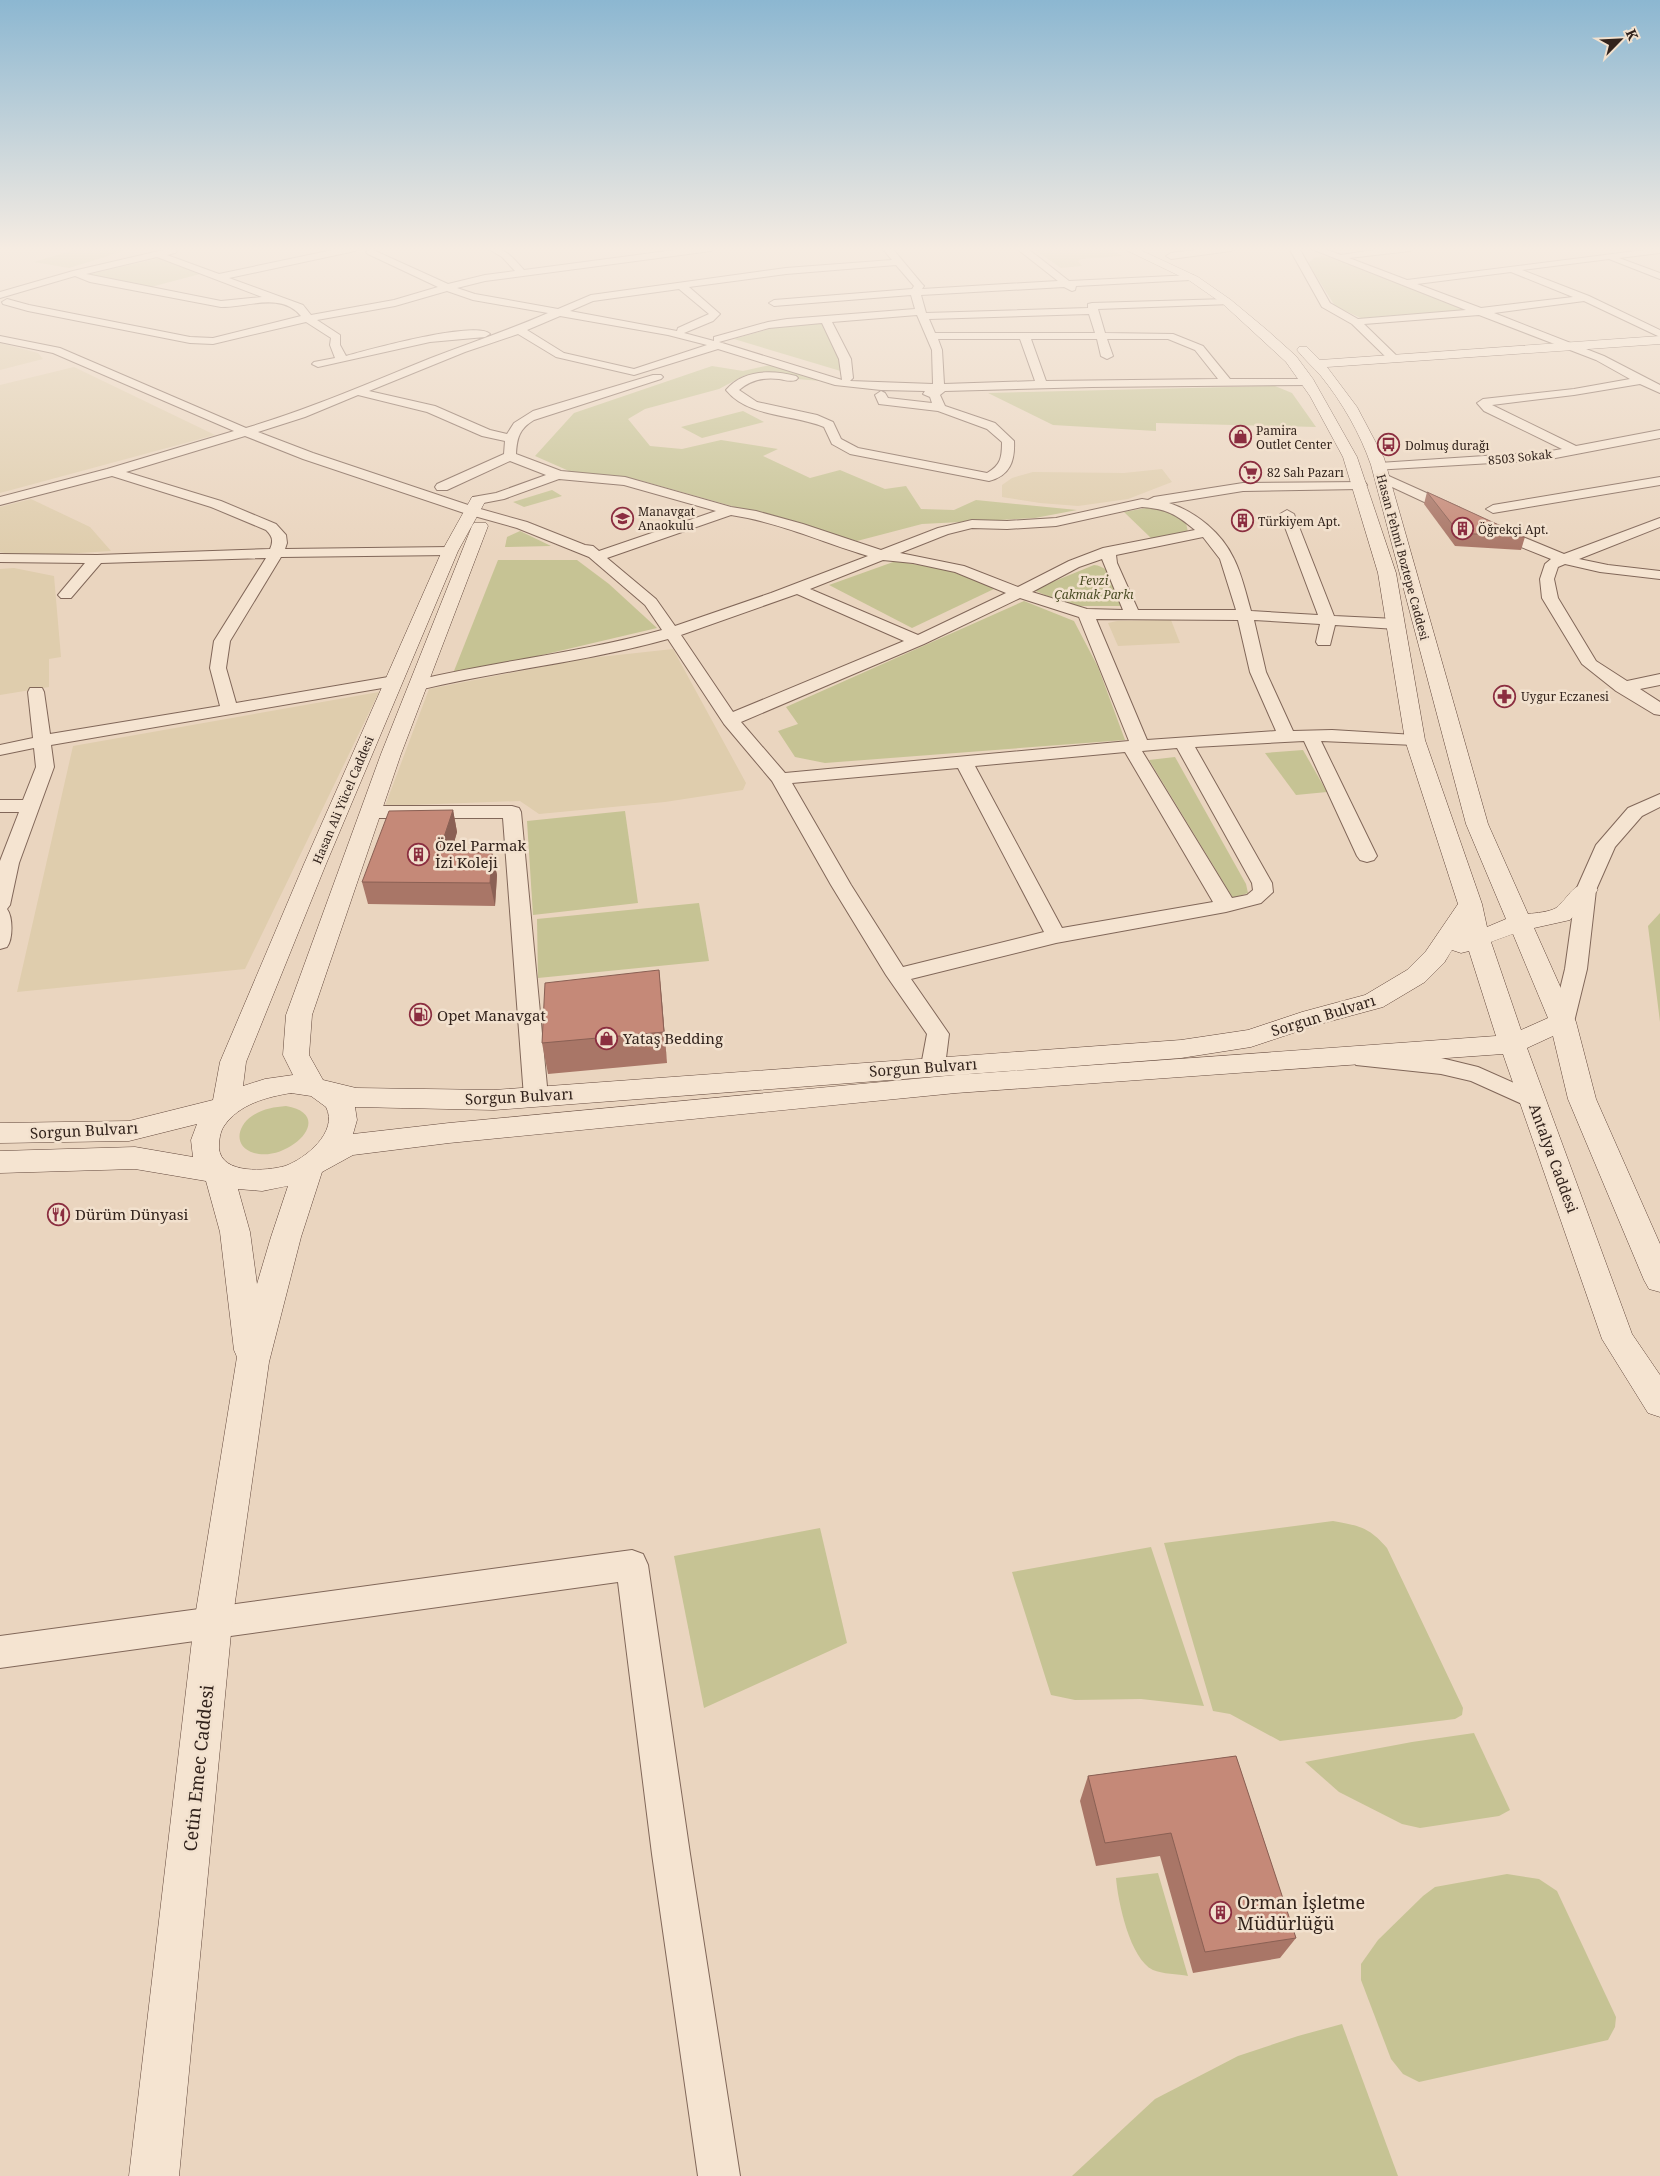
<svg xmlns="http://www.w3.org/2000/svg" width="1660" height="2176" viewBox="0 0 1660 2176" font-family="'Noto Serif',serif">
  <rect width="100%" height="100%" fill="#ead5bf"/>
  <!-- farmland -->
  <g fill="#dfcdad">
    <polygon points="0,343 38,353 43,359 0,370"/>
    <polygon points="74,367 215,435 0,493 0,385"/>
    <polygon points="1162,469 1172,482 1128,499 1078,506 1040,503 1002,497 1002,485 1012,478 1033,472 1124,473"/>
    <polygon points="31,499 90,527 111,551 46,555 9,554 0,552 0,507"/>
    <polygon points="14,568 54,576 61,657 49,659 49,687 0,695 0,569"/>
    <polygon points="1171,620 1180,643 1118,646 1108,623 1117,621"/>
    <polygon points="673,649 746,783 743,790 665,802 539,814 520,801 385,806 429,689 581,659"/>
    <polygon points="379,692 245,969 17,992 73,746"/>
  </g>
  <!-- green -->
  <g fill="#c6c394">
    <polygon points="80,248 103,248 124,251 69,268 34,262"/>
    <polygon points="1058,248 1108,248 1122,256 1081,259 1078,261 1082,266 1061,268 1035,250"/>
    <polygon points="1322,256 1341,259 1469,310 1363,319 1335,306 1308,263 1314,258"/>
    <polygon points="160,258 200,274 151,287 91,277 90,274"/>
    <polygon points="825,322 844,372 734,339 783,325"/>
    <polygon points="770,365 821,381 745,375 719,389 645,409 628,419 650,446 682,449 721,440 778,449 763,456 810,478 840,470 885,489 906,486 921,509 954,510 976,500 1077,510 1035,518 922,524 857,541 635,479 585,478 535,456 574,413 712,366 743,371"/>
    <polygon points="1275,386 1292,393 1316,427 1156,423 1156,431 1053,425 988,393"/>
    <polygon points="743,411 764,422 702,438 681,427"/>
    <polygon points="552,490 562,496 524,507 513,502"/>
    <polygon points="1157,506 1162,508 1186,523 1188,532 1151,538 1124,512"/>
    <polygon points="520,531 551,546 505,547 507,537"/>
    <polygon points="498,560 577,560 609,584 657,628 452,676"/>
    <polygon points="896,561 947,570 996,588 912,628 829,585"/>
    <path d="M1094,565C1114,567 1118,590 1125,606H1072L1033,590Z"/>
    <polygon points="1024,601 1074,621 1098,667 1125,740 825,763 795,757 778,731 798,724 786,707"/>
    <polygon points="1303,750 1327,792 1296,795 1265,753"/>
    <polygon points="1175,757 1246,884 1248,893 1233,898 1149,760"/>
    <polygon points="625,811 638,903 533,915 527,821"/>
    <polygon points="699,903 709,961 538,978 537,919"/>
    <polygon points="1660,913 1660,1022 1648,926"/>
    <path d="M286,1106C338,1115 288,1163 254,1153C233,1147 237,1126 252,1116C262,1109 274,1107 286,1106Z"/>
    <path d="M1333,1521C1360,1526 1369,1527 1387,1548L1463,1708L1462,1715L1455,1719L1280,1741L1230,1714L1213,1711L1164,1543Z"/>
    <polygon points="820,1528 847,1643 704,1708 674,1556"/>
    <polygon points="1151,1547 1204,1706 1141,1699 1075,1700 1051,1695 1012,1572"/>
    <polygon points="1474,1733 1510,1810 1499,1816 1420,1828 1402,1824 1339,1792 1305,1762 1412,1742"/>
    <path d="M1158,1873L1188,1976C1178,1974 1162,1974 1153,1970C1130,1959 1118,1902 1116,1878Z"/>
    <polygon points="1507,1874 1539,1879 1557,1891 1616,2017 1615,2027 1608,2040 1419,2082 1403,2074 1391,2059 1361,1980 1361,1964 1378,1940 1423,1896 1435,1887"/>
    <polygon points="1342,2024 1398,2176 1072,2176 1155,2099 1238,2056 1298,2036"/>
  </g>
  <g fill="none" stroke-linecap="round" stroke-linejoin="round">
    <defs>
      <g id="street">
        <path d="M172,248L177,251L175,253L167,255L219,274L342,248H360L355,251L229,278L303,305L311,315L394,300L438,287L368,254L366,252L371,249L448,284L485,275L515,271L502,257L487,248C507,248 512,257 524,270L690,248H716L711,251L485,281L457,288L475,294L558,309L591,295L786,268L892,260L882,248H892L922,284L924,286L922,289L1058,281L1016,248H1027L1069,281L1193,275V279L1190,280L1076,286L1075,290L1072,291L1064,287L921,295L926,313L1088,308V304L1092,303L1227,299L1232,302L1231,304L1098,309L1105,333L1173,334L1203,346L1230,379H1308L1314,382L1308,385L1092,387L945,391L940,395L945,406L995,423L1014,441C1015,461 1010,476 989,481L850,454L832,444L824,427C793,414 749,418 726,390C743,369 773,370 796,376L798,378L796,380C790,382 785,380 779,379C764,377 751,380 739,390L757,402L817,415L833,422L841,439L858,448L987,473C1001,465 1002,457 1002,442L987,429L938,411L879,404L875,395L881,391L885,393L888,398L932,403L930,397L923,394L925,391L881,390L835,385L718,349L634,375L556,357L518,334L465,352L369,391L435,406L490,430L507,434L514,423L533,411L653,375H661L663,377L661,379L534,420C519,429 517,438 516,454L561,471L625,477L731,507L756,511L803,524L881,550L938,528L972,520L1007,521L1056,518L1142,499L1148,500L1154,497L1243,483L1365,482L1367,485L1360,489L1243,491L1169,503C1196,512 1222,533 1234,559C1242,575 1246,594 1251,611L1318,615L1280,514L1287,510L1294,514L1334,616L1396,619L1402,621L1404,624L1402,627L1396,629L1335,625L1330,645H1318L1316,642L1320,624L1254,620L1266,672L1293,731L1332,730L1415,735L1421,736L1424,740L1421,744L1415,745L1321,741L1377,856L1374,860L1367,862L1360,860L1357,856L1304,741L1195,747L1272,883L1273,892L1261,903L1226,912L1056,943L911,979L949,1034L945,1066L941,1072L933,1074L925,1072L921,1066L927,1034L886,975L831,885L772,781L724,724L668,639C586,662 501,670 419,690L413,689L411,685L413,681C495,661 580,653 662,630L645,605L589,557L517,528L467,514L303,459L245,436L126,472L221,501L276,524L286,535L287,543L285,549L450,547L455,548L457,551L455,554L450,555L281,557L230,641L226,668L236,703L394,676L400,677L402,681L400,685L394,686L51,745L54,767L19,863L10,905L7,909C13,917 13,939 7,947L0,949V861L19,812H0V800H23L36,767L34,748L0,755V745L33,738L28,692L30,688H42L44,692L50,734L220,706L210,668L214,641L266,558L101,563L71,598H61L58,595L85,563L0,562V554L97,555L270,549C274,540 272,536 266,530L211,507L112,476L0,505V497L107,469L234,431L53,353L0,342V336L60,348L246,428C310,409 369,383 431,358C470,343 509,330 548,313L473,300L447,291L395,306L317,320L340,335V345L346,356C368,350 476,320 490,334L485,337L430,342L318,367L312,364L314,362L335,358L330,345L331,338L306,322L213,344L190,343L28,311L3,304L2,302L7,299L29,305L190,337L213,338L301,316C281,292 249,307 221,307L90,282L75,276L0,298V292L73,271ZM157,257L262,297L221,301L86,274ZM896,265L914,286L912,289L774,300L769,303L774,306L911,295L915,309L787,319L768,322L714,337V341L684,333L713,321L720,314L689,287L786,274ZM679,289L709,314L678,328L677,331L570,311L593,301ZM1089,314L1095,333H935L929,319ZM917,315L932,350L933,384L850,381L853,378L851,359L832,322ZM560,316L668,335L707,345L634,369L564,353L527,330ZM822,323L839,359L842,380L719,342L769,328ZM938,339H1020L1035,381L944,384L942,350ZM1031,339H1097L1101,356L1107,359L1113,356L1107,339H1168L1195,350L1218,379L1046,381ZM358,395L427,412L482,436L505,441L504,454L437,484L435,487L437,490H447L510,461L546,475L496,493L473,497L471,500L473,503L478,504L504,499L559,479L624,485L716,511L599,551L593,546L585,545L527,522L477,508L313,453L258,432L305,417ZM1142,507C1167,509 1176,514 1195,530L1103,548L1069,561L1018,587L964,566L900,553L948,534L972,528L1007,529L1056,526ZM731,515C778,522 822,542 868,556L771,593L675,626L656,599L607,558ZM1203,537L1220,559L1236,610H1138L1117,563L1116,555ZM1102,559L1123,610L1087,609L1032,592L1079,567ZM883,560L913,563L955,572L1006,593L918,635L810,589ZM797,594L904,641L733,712L681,635ZM1020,598L1079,617L1129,741L785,773L741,722L924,644ZM1096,619L1238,620L1250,672L1276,731L1147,740ZM1177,748L1252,883L1253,890L1247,895L1232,898L1142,751ZM1125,752L1213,902L1062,928L975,766ZM958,768L1044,932L903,967L851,885L792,783Z"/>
        <polygon points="1210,248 1236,248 1231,251 1171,259 1166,256 1171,253"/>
        <path d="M1289,248H1299L1330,303L1358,319L1466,310L1309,248H1322L1341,255L1387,248H1415L1410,251L1349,258L1407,280L1660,248V253L1619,258L1660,273V279L1609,259L1522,270L1589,296L1660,330V337L1584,301L1494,313L1604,356L1660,385V393L1640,384L1574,395L1492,405L1576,446L1660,430V438L1545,460L1374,470L1373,467L1379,463L1545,452L1562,449L1484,411L1477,403L1483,399L1574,389L1630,379L1596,360L1479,315L1364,324L1400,359L1398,361H1390L1352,324L1322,307ZM1511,272L1573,297L1481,308L1417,284Z"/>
        <polygon points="1382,473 1460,508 1462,511 1460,514 1450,514 1377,480 1375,477"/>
        <polygon points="1660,477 1660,485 1493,513 1486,509 1493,505"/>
        <polygon points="1660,518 1660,527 1579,559 1608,565 1660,571 1660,579 1600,572 1565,564 1558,567 1554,579 1558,598 1596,661 1627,681 1660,674 1660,685 1640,689 1660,702 1660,715 1654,714 1616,691 1582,664 1542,598 1540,579 1545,564 1551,559 1501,539 1487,530 1489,527 1499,527 1564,554"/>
        <polygon points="1660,794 1660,807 1642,816 1615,847 1596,890 1587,969 1574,1022 1571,1027 1563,1029 1555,1027 1552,1022 1565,969 1576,890 1596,845 1628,808"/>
        <polygon points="370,806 512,806 519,808 521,812 548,1097 544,1103 536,1105 528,1103 524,1097 503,818 370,818 363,816 361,812 363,808"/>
        <polygon points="1364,1051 1441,1058 1478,1067 1541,1095 1545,1101 1541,1107 1533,1109 1471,1081 1441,1074 1356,1065 1352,1059 1356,1053"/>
        <polygon points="632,1550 643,1554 648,1565 690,1854 740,2176 698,2176 652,1854 618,1582 0,1668 0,1636"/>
      </g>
      <path id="secondary" d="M1122,248H1136L1198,277L1231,300L1267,330L1296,356L1313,379L1357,457L1396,573L1425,740L1482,904L1487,927L1506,919L1466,824L1371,465C1360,433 1342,402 1321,376C1313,367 1304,359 1297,350L1299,347H1307L1320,360L1660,336V344L1327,367L1357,407L1384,458L1488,824L1528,914C1536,913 1549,912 1556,908C1570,897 1573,880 1594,885L1598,890L1570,920L1534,928L1576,1022L1596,1099L1660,1244V1292L1649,1289L1644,1280L1568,1099L1553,1036L1527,1048L1632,1334L1660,1375V1417L1648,1413L1602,1339L1503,1054L956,1093L449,1143L353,1155L322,1172L301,1237L269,1362L232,1623L179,2176H129L194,1623L237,1357L234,1350L220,1232L206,1181L135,1169L0,1173V1151L135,1147L193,1157L191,1140L197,1124L129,1141L0,1143V1123L129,1121L213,1100L220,1062L304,864L442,551L472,497H484L486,500L458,551L326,864L246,1062L243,1086L265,1079L293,1075L283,1055L286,1015L381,754L472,526L474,523H486L488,526L401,754L312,1015L309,1055L323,1080L356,1088L494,1090L1181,1040L1248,1030L1302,1012L1365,995L1407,970L1426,951L1458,904L1405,740L1378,573L1343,457L1310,396L1286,362L1223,304L1190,281ZM1513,934L1548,1018L1521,1030L1491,942ZM1452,950L1461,953L1469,951L1496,1036L956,1075L449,1123L353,1134L357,1120L355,1107L494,1110L1181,1058L1251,1047L1320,1024L1383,1007L1425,982L1444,963ZM291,1093L311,1096L326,1107C339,1132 305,1159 285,1166C267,1171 221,1175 219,1148C219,1140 220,1132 224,1126C239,1104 267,1097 291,1093ZM288,1186L271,1237L257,1284L250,1232L238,1189L262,1191Z"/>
    </defs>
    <!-- street casing -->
    <use href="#street" stroke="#816759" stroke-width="2"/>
    <!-- secondary casing -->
    <use href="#secondary" stroke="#63483c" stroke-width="1"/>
    <!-- street -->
    <use href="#street" fill="#f5e4d1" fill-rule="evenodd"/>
    <!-- secondary -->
    <use href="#secondary" fill="#f5e4d1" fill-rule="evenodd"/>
  </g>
  <!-- wall -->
  <g fill="#a97667">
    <polygon points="1427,492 1525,537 1521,550 1455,546 1424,504"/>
    <polygon points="453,810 457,832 451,852 492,853 497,875 495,906 368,904 362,882"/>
    <polygon points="659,970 667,1063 548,1074 542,1043"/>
    <polygon points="1236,1756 1296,1938 1280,1958 1193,1973 1160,1856 1096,1866 1080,1801 1088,1776"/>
  </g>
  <!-- shaded-wall -->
  <g fill="#8a6054">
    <polygon points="453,810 457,832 445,875 439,852"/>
    <polygon points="492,853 497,875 495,906 490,883"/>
    <polygon points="659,970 662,1001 667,1063 664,1032"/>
  </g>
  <!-- building -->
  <g fill="#c58978" stroke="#8a6054">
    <polygon points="1427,492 1525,537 1459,533"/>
    <polygon points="453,810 439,852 492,853 490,883 362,882 389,811"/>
    <polygon points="659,970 664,1032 542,1043 545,983"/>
    <polygon points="1236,1756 1296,1938 1205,1952 1171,1833 1105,1843 1088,1776"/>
  </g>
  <!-- sky -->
  <linearGradient id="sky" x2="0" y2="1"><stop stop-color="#8cb7d1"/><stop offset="0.45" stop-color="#f6ece2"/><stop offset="1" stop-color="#f6ece2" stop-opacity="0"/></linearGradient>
  <rect width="1660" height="553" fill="url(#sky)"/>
  <!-- icons -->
  <defs>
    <symbol id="shop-ring" viewBox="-11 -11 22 22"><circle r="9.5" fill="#f2e1ce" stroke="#8b2e40" stroke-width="1.5"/><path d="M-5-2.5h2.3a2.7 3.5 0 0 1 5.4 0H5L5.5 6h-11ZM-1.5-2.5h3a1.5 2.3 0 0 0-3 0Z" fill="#8b2e40"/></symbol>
    <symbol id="bus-ring" viewBox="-11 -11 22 22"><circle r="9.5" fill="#f2e1ce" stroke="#8b2e40" stroke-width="1.5"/><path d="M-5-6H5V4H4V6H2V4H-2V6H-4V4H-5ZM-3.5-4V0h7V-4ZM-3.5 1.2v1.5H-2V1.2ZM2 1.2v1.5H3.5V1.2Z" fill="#8b2e40"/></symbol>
    <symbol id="supermarket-ring" viewBox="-11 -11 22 22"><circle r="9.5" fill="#f2e1ce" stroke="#8b2e40" stroke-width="1.5"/><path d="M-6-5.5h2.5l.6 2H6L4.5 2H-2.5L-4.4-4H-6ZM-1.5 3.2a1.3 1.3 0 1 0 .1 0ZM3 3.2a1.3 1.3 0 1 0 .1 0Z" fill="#8b2e40"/></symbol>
    <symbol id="school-ring" viewBox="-11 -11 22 22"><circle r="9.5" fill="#f2e1ce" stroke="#8b2e40" stroke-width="1.5"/><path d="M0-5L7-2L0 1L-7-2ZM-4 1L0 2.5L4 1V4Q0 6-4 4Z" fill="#8b2e40"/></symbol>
    <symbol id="building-ring" viewBox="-11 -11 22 22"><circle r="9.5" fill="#f2e1ce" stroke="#8b2e40" stroke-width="1.5"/><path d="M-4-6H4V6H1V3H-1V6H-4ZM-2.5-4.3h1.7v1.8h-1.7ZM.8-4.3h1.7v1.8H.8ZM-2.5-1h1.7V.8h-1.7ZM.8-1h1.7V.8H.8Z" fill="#8b2e40"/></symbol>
    <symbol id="pharmacy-ring" viewBox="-11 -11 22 22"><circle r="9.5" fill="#f2e1ce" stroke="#8b2e40" stroke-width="1.5"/><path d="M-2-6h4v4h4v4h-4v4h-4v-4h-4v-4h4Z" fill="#8b2e40"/></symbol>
    <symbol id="fuel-ring" viewBox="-11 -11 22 22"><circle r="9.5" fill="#f2e1ce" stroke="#8b2e40" stroke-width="1.5"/><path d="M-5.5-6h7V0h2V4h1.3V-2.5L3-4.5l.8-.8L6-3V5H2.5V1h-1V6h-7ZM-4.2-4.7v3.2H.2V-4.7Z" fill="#8b2e40"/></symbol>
    <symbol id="restaurant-ring" viewBox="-11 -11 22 22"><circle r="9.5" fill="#f2e1ce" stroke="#8b2e40" stroke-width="1.5"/><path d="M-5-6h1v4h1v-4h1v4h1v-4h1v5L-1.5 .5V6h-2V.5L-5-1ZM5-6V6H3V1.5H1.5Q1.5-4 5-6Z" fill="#8b2e40"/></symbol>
  </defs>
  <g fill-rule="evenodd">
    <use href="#shop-ring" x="1228" y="424" width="25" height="25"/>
    <use href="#bus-ring" x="1376" y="432" width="25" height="25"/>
    <use href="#supermarket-ring" x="1238" y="460" width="25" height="25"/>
    <use href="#school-ring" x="610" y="506" width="25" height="25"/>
    <use href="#building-ring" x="1230" y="508" width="25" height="25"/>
    <use href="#building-ring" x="1450" y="516" width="25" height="25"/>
    <use href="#pharmacy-ring" x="1492" y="684" width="25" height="25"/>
    <use href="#building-ring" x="406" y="842" width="25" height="25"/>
    <use href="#fuel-ring" x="408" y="1002" width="25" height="25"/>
    <use href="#shop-ring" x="594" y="1026" width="25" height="25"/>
    <use href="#restaurant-ring" x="46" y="1202" width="25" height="25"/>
    <use href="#building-ring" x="1208" y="1900" width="25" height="25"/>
  </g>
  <g text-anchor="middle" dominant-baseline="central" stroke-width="5" stroke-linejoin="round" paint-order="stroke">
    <!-- far-poi labels -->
    <g font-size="12" fill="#32231c" stroke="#f2e1ce" text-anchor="start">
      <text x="1256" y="430">Pamira<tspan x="1256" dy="14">Outlet Center</tspan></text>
      <text x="1405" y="445">Dolmuş durağı</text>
      <text x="1267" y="472">82 Salı Pazarı</text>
      <text x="638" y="511">Manavgat<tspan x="638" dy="14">Anaokulu</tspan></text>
      <text x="1258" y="521">Türkiyem Apt.</text>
      <text x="1478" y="529">Öğrekçi Apt.</text>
      <text x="1521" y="696">Uygur Eczanesi</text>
    </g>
    <!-- far-street labels -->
    <g font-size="12" fill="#32231c" stroke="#f2e1ce">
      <text transform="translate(1520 457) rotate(-6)">8503 Sokak</text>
      <text transform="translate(1403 557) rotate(75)">Hasan Fehmi Boztepe Caddesi</text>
      <text transform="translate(343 800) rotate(-67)">Hasan Ali Yücel Caddesi</text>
    </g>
    <!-- far-park labels -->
    <g font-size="12" font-style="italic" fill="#4a4c24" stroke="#f2e1ce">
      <text x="1094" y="580">Fevzi<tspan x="1094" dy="14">Çakmak Parkı</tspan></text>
    </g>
    <!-- poi labels -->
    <g font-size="15" fill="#32231c" stroke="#f2e1ce" text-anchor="start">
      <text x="435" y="845">Özel Parmak<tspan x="435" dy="17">İzi Koleji</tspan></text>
      <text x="437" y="1015">Opet Manavgat</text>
      <text x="623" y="1038">Yataş Bedding</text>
      <text x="75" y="1214">Dürüm Dünyasi</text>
    </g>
    <!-- street labels -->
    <g font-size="15" fill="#32231c" stroke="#f2e1ce">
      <text transform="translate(1323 1015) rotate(-17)">Sorgun Bulvarı</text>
      <text transform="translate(923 1067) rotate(-4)">Sorgun Bulvarı</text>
      <text transform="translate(519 1096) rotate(-3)">Sorgun Bulvarı</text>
      <text transform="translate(84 1130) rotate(-3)">Sorgun Bulvarı</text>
      <text transform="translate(1554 1158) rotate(70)">Antalya Caddesi</text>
    </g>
    <!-- near-street labels -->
    <g font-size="18" fill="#32231c" stroke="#f2e1ce">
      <text transform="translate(198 1768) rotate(-84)">Cetin Emec Caddesi</text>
    </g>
    <!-- near-poi labels -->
    <g font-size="18" fill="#32231c" stroke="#f2e1ce" text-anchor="start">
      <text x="1237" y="1902">Orman İşletme<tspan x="1237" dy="21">Müdürlüğü</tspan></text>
    </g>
  </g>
  <!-- north arrow -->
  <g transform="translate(1620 40) rotate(66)" stroke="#f2e1ce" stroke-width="4" paint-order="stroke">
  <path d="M0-4L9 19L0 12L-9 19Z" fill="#32231c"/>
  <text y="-8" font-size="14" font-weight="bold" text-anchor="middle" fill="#32231c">K</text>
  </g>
</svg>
